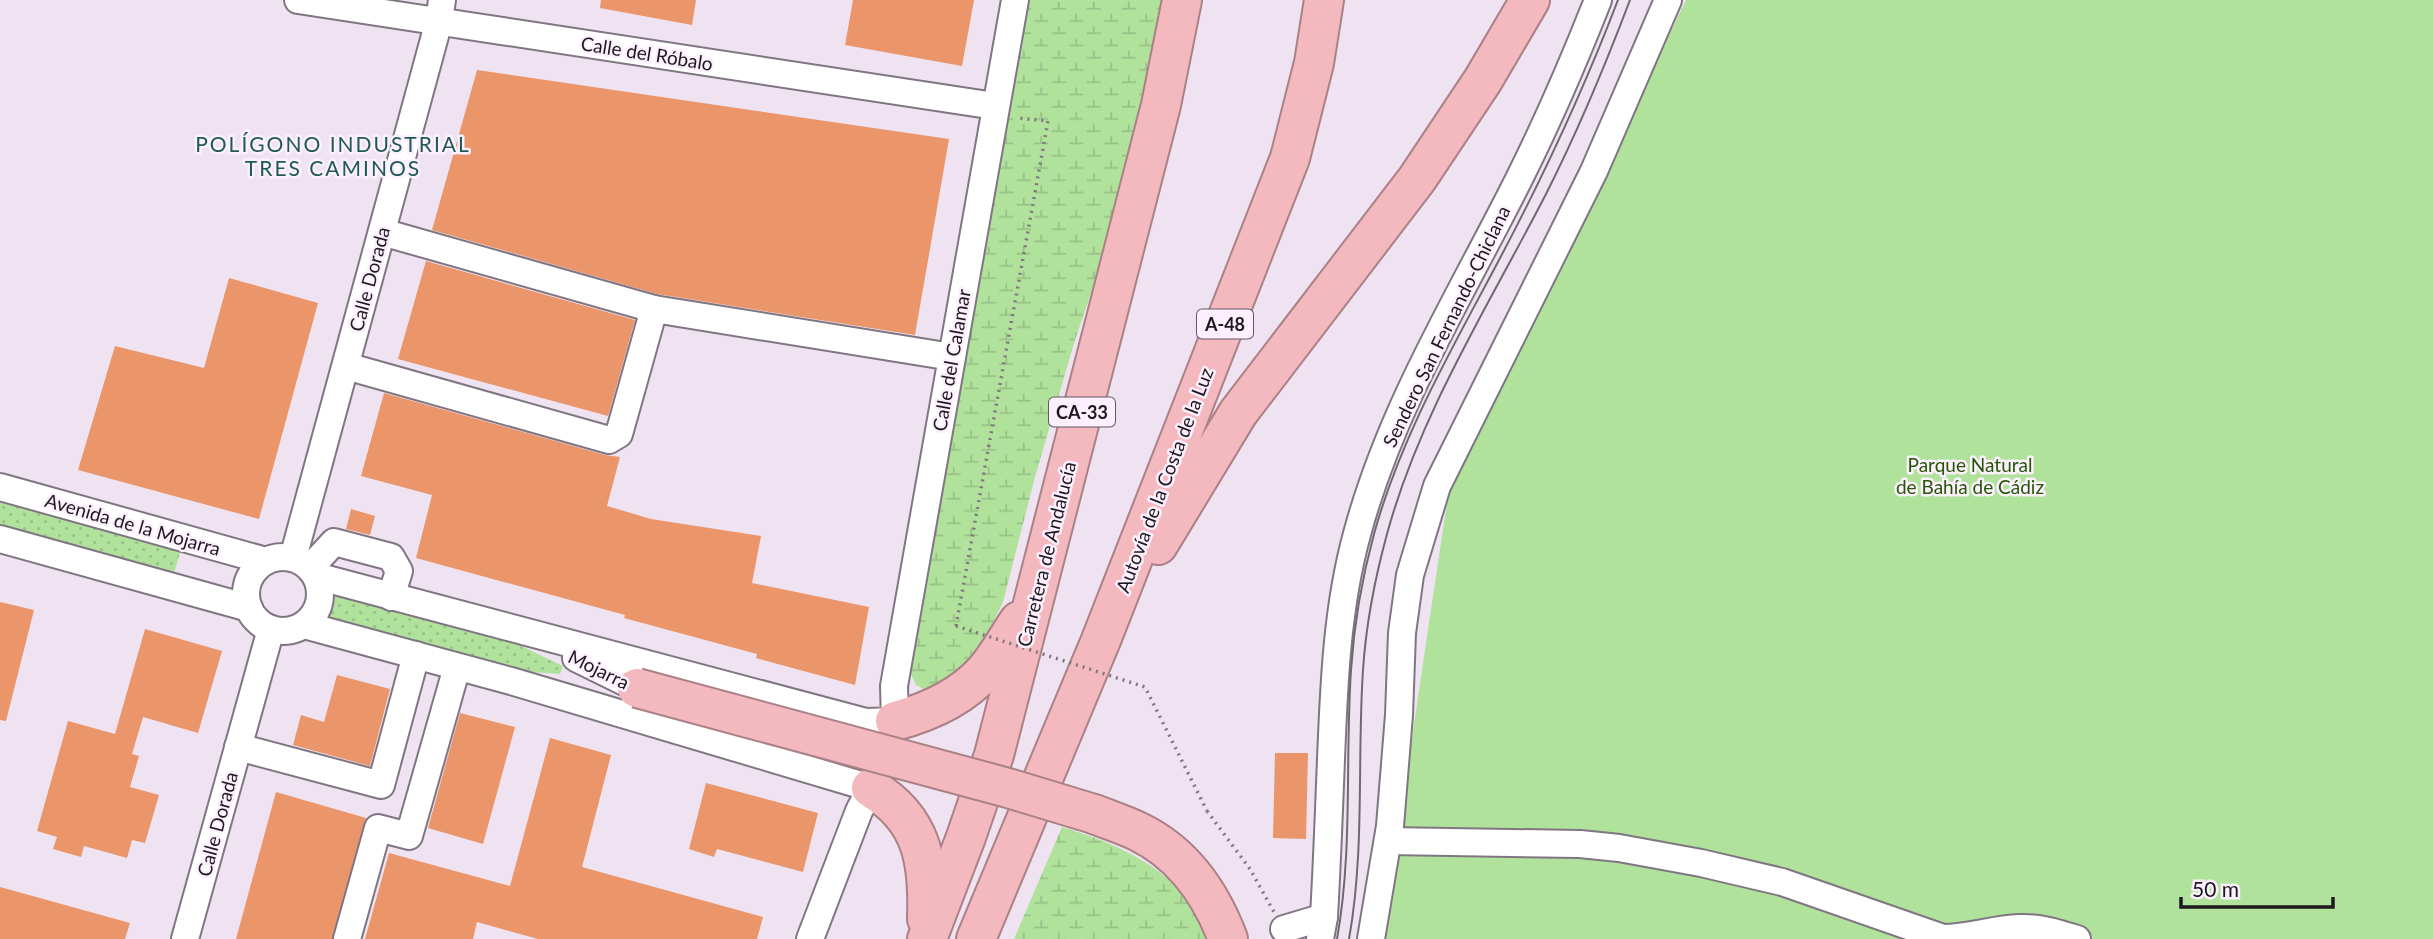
<svg xmlns="http://www.w3.org/2000/svg" width="2433" height="939" viewBox="0 0 2433 939" font-family="Lato,sans-serif">
  <defs>
    <pattern id="grass-dots" width="8" height="8" patternUnits="userSpaceOnUse" patternTransform="scale(1.75)"><rect width="8" height="8" fill="#b0e29c"/><path d="M2 2h.1M6 6h.1" fill="none" stroke="#97c186" stroke-width="1.8" stroke-linecap="round"/></pattern>
    <pattern id="wetland-marsh" width="20" height="14" patternUnits="userSpaceOnUse" patternTransform="scale(1.75)"><rect width="20" height="14" fill="#b0e29c"/><path d="M1 5h8M5 5V1M11 12h8M15 12V8" fill="none" stroke="#97c186"/></pattern>
  </defs>
  <rect width="100%" height="100%" fill="#efe3f1"/>
  <!-- grass -->
  <g fill="url(#grass-dots)">
    <polygon points="0,499 181,549 173,577 0,530"/>
    <polygon points="344,593 500,636 563,666 560,674 517,671 336,624 330,617 329,605 335,597"/>
  </g>
  <!-- wetland -->
  <g fill="url(#wetland-marsh)">
    <polygon points="1028,0 1163,0 1128,175 1114,226 1075,340 1035,477 1003,602 977,655 958,675 928,691 916,685 910,672"/>
    <path d="M1062,827C1114,843 1163,863 1195,909C1200,918 1204,929 1208,939H1014Z"/>
  </g>
  <!-- park -->
  <polygon fill="#b0e29c" points="1686,0 2433,0 2433,939 1382,939 1449,489"/>
  <!-- building -->
  <g fill="#ea956a">
    <polygon points="601,0 696,0 692,25 600,8"/>
    <polygon points="853,0 974,0 962,66 845,45"/>
    <polygon points="477,70 949,139 915,335 657,294 432,230"/>
    <polygon points="426,261 635,320 608,416 398,359"/>
    <polygon points="229,278 318,303 259,519 78,470 115,346 204,368"/>
    <polygon points="384,393 605,455 620,457 607,506 651,519 761,536 752,583 869,607 855,685 756,658 757,654 624,618 625,615 416,558 432,495 361,476"/>
    <polygon points="351,509 375,516 370,535 346,529"/>
    <polygon points="0,602 34,610 6,721 0,720"/>
    <polygon points="145,629 222,651 198,733 143,717 132,754 139,756 130,787 159,795 145,843 132,840 127,858 84,846 81,857 53,849 57,837 37,831 68,721 115,734"/>
    <polygon points="337,675 390,689 370,766 293,745 301,715 324,722"/>
    <polygon points="460,713 515,727 483,844 428,828"/>
    <polygon points="550,738 611,755 582,867 763,917 757,939 538,939 477,922 473,939 365,939 389,853 510,886"/>
    <polygon points="1275,753 1308,753 1306,839 1273,838"/>
    <polygon points="706,783 818,813 803,872 717,849 714,857 689,849"/>
    <polygon points="276,792 366,818 332,939 236,939"/>
    <polygon points="0,887 130,923 125,939 0,939"/>
  </g>
  <g fill="none" stroke-linecap="round" stroke-linejoin="round">
    <defs>
      <g id="minor">
        <polyline points="298,0 995,106"/>
        <polyline points="382,232 654,309 952,357"/>
        <polyline points="346,366 609,440 619,434 654,309"/>
        <polyline points="0,487 266,561"/>
        <polyline points="0,539 249,608"/>
        <circle cx="283" cy="594" r="37"/>
        <polyline points="293,558 439,21 442,0"/>
        <polyline points="310,568 334,542 391,557 399,571 391,597"/>
        <polyline points="316,576 866,722 895,721 894,686 1015,0"/>
        <polyline points="304,625 511,681 871,788 859,811 810,939"/>
        <polyline points="576,658 637,688"/>
        <polyline points="238,747 381,785 416,655"/>
        <path d="M1388,841L1580,844L1619,848L1701,863L1782,882L1943,938C1969,938 1993,929 2019,928C2039,927 2058,933 2077,939"/>
        <polyline points="1284,929 1324,917"/>
        <polyline points="185,939 271,629"/>
        <polyline points="347,939 378,828 409,836 457,667"/>
        <path d="M1320,939L1324,917C1327,864 1329,811 1331,759C1334,683 1337,607 1357,534C1391,407 1461,295 1519,179C1548,121 1574,61 1598,0"/>
        <polyline points="1371,939 1390,826 1399,715 1402,633 1410,575 1437,486 1594,171 1668,0"/>
      </g>
      <g id="highway">
        <polyline points="1158,545 1238,413 1417,179 1483,80 1530,0"/>
        <path d="M895,721C929,712 961,698 985,671C998,656 1008,637 1019,621"/>
        <path d="M871,788C923,819 929,862 927,919"/>
        <path d="M1094,814C1109,820 1125,825 1139,832C1184,854 1211,894 1228,939"/>
        <polyline points="927,939 966,837 994,755 1161,105 1182,0"/>
        <polyline points="976,939 1101,640 1290,158 1314,63 1324,0"/>
      </g>
    </defs>
    <!-- minor casing -->
    <use href="#minor" stroke="#807582" stroke-width="30"/>
    <!-- highway casing -->
    <use href="#highway" stroke="#a98186" stroke-width="42"/>
    <!-- path -->
    <g stroke="#807781" stroke-width="3.5" stroke-dasharray="2 5" stroke-linecap="butt">
      <polyline points="956,626 1048,121 1017,118"/>
      <polyline points="1207,811 1250,869 1274,912"/>
    </g>
    <!-- minor -->
    <use href="#minor" stroke="#fff" stroke-width="26"/>
    <!-- highway -->
    <use href="#highway" stroke="#f4b9be" stroke-width="38"/>
    <!-- tram -->
    <g stroke="#6f6870" stroke-width="2">
      <path d="M1337,939C1353,850 1345,759 1351,670C1354,624 1362,578 1374,534C1401,436 1452,349 1499,260C1544,175 1584,89 1618,0"/>
      <path d="M1349,939C1365,850 1357,759 1363,670C1366,624 1375,578 1387,534C1420,413 1489,305 1546,194C1578,131 1605,66 1630,0"/>
    </g>
    <defs>
      <polyline id="highway-bridge" points="637,688 1008,788 1094,814"/>
    </defs>
    <!-- highway-bridge casing -->
    <use href="#highway-bridge" stroke="#a98186" stroke-width="42" stroke-linecap="butt"/>
    <!-- path-bridge -->
    <polyline stroke="#807781" stroke-width="3.5" stroke-dasharray="2 5" stroke-linecap="butt" points="956,626 1145,687 1207,811"/>
    <!-- highway-bridge -->
    <use href="#highway-bridge" stroke="#f4b9be" stroke-width="38"/>
  </g>
  <g text-anchor="middle" dominant-baseline="central" stroke-width="5" stroke-linejoin="round" paint-order="stroke">
    <!-- shield labels -->
    <g fill="#fcf0fe" stroke="#605960" stroke-width="2">
      <rect x="1197" y="309.5" width="56" height="29" rx="5"/>
      <rect x="1049" y="397.5" width="66" height="29" rx="5"/>
    </g>
    <g font-size="18" font-weight="bold" fill="#1d181d">
      <text x="1225" y="324">A-48</text>
      <text x="1082" y="412">CA-33</text>
    </g>
    <!-- street labels -->
    <g font-size="19" fill="#1d181d" stroke="#fcf0fe">
      <text transform="translate(647 53) rotate(9)">Calle del Róbalo</text>
      <text transform="translate(369 279) rotate(-75)">Calle Dorada</text>
      <text transform="translate(1446 326) rotate(-64)">Sendero San Fernando-Chiclana</text>
      <text transform="translate(951 360) rotate(-80)">Calle del Calamar</text>
      <text transform="translate(1164 480) rotate(-69)">Autovía de la Costa de la Luz</text>
      <text transform="translate(133 524) rotate(16)">Avenida de la Mojarra</text>
      <text transform="translate(1046 554) rotate(-76)">Carretera de Andalucía</text>
      <text transform="translate(599 669) rotate(26)">Mojarra</text>
      <text transform="translate(217 824) rotate(-75)">Calle Dorada</text>
    </g>
    <!-- park labels -->
    <g font-size="19" fill="#255604" stroke="#fcf0fe">
      <text x="1970" y="464">Parque Natural<tspan x="1970" dy="22">de Bahía de Cádiz</tspan></text>
    </g>
    <!-- neighbourhood labels -->
    <g font-size="21" letter-spacing="2" fill="#1e5958" stroke="#fcf0fe">
      <text x="333" y="143">POLÍGONO INDUSTRIAL<tspan x="333" dy="24">TRES CAMINOS</tspan></text>
    </g>
  </g>
  <!-- scale -->
  <path d="M2181 897v10h152v-10" fill="none" stroke="#1d181d" stroke-width="3.5"/>
  <text x="2192" y="897" font-size="21" fill="#1d181d" stroke="#fcf0fe" stroke-width="5" paint-order="stroke">50 m</text>
</svg>
